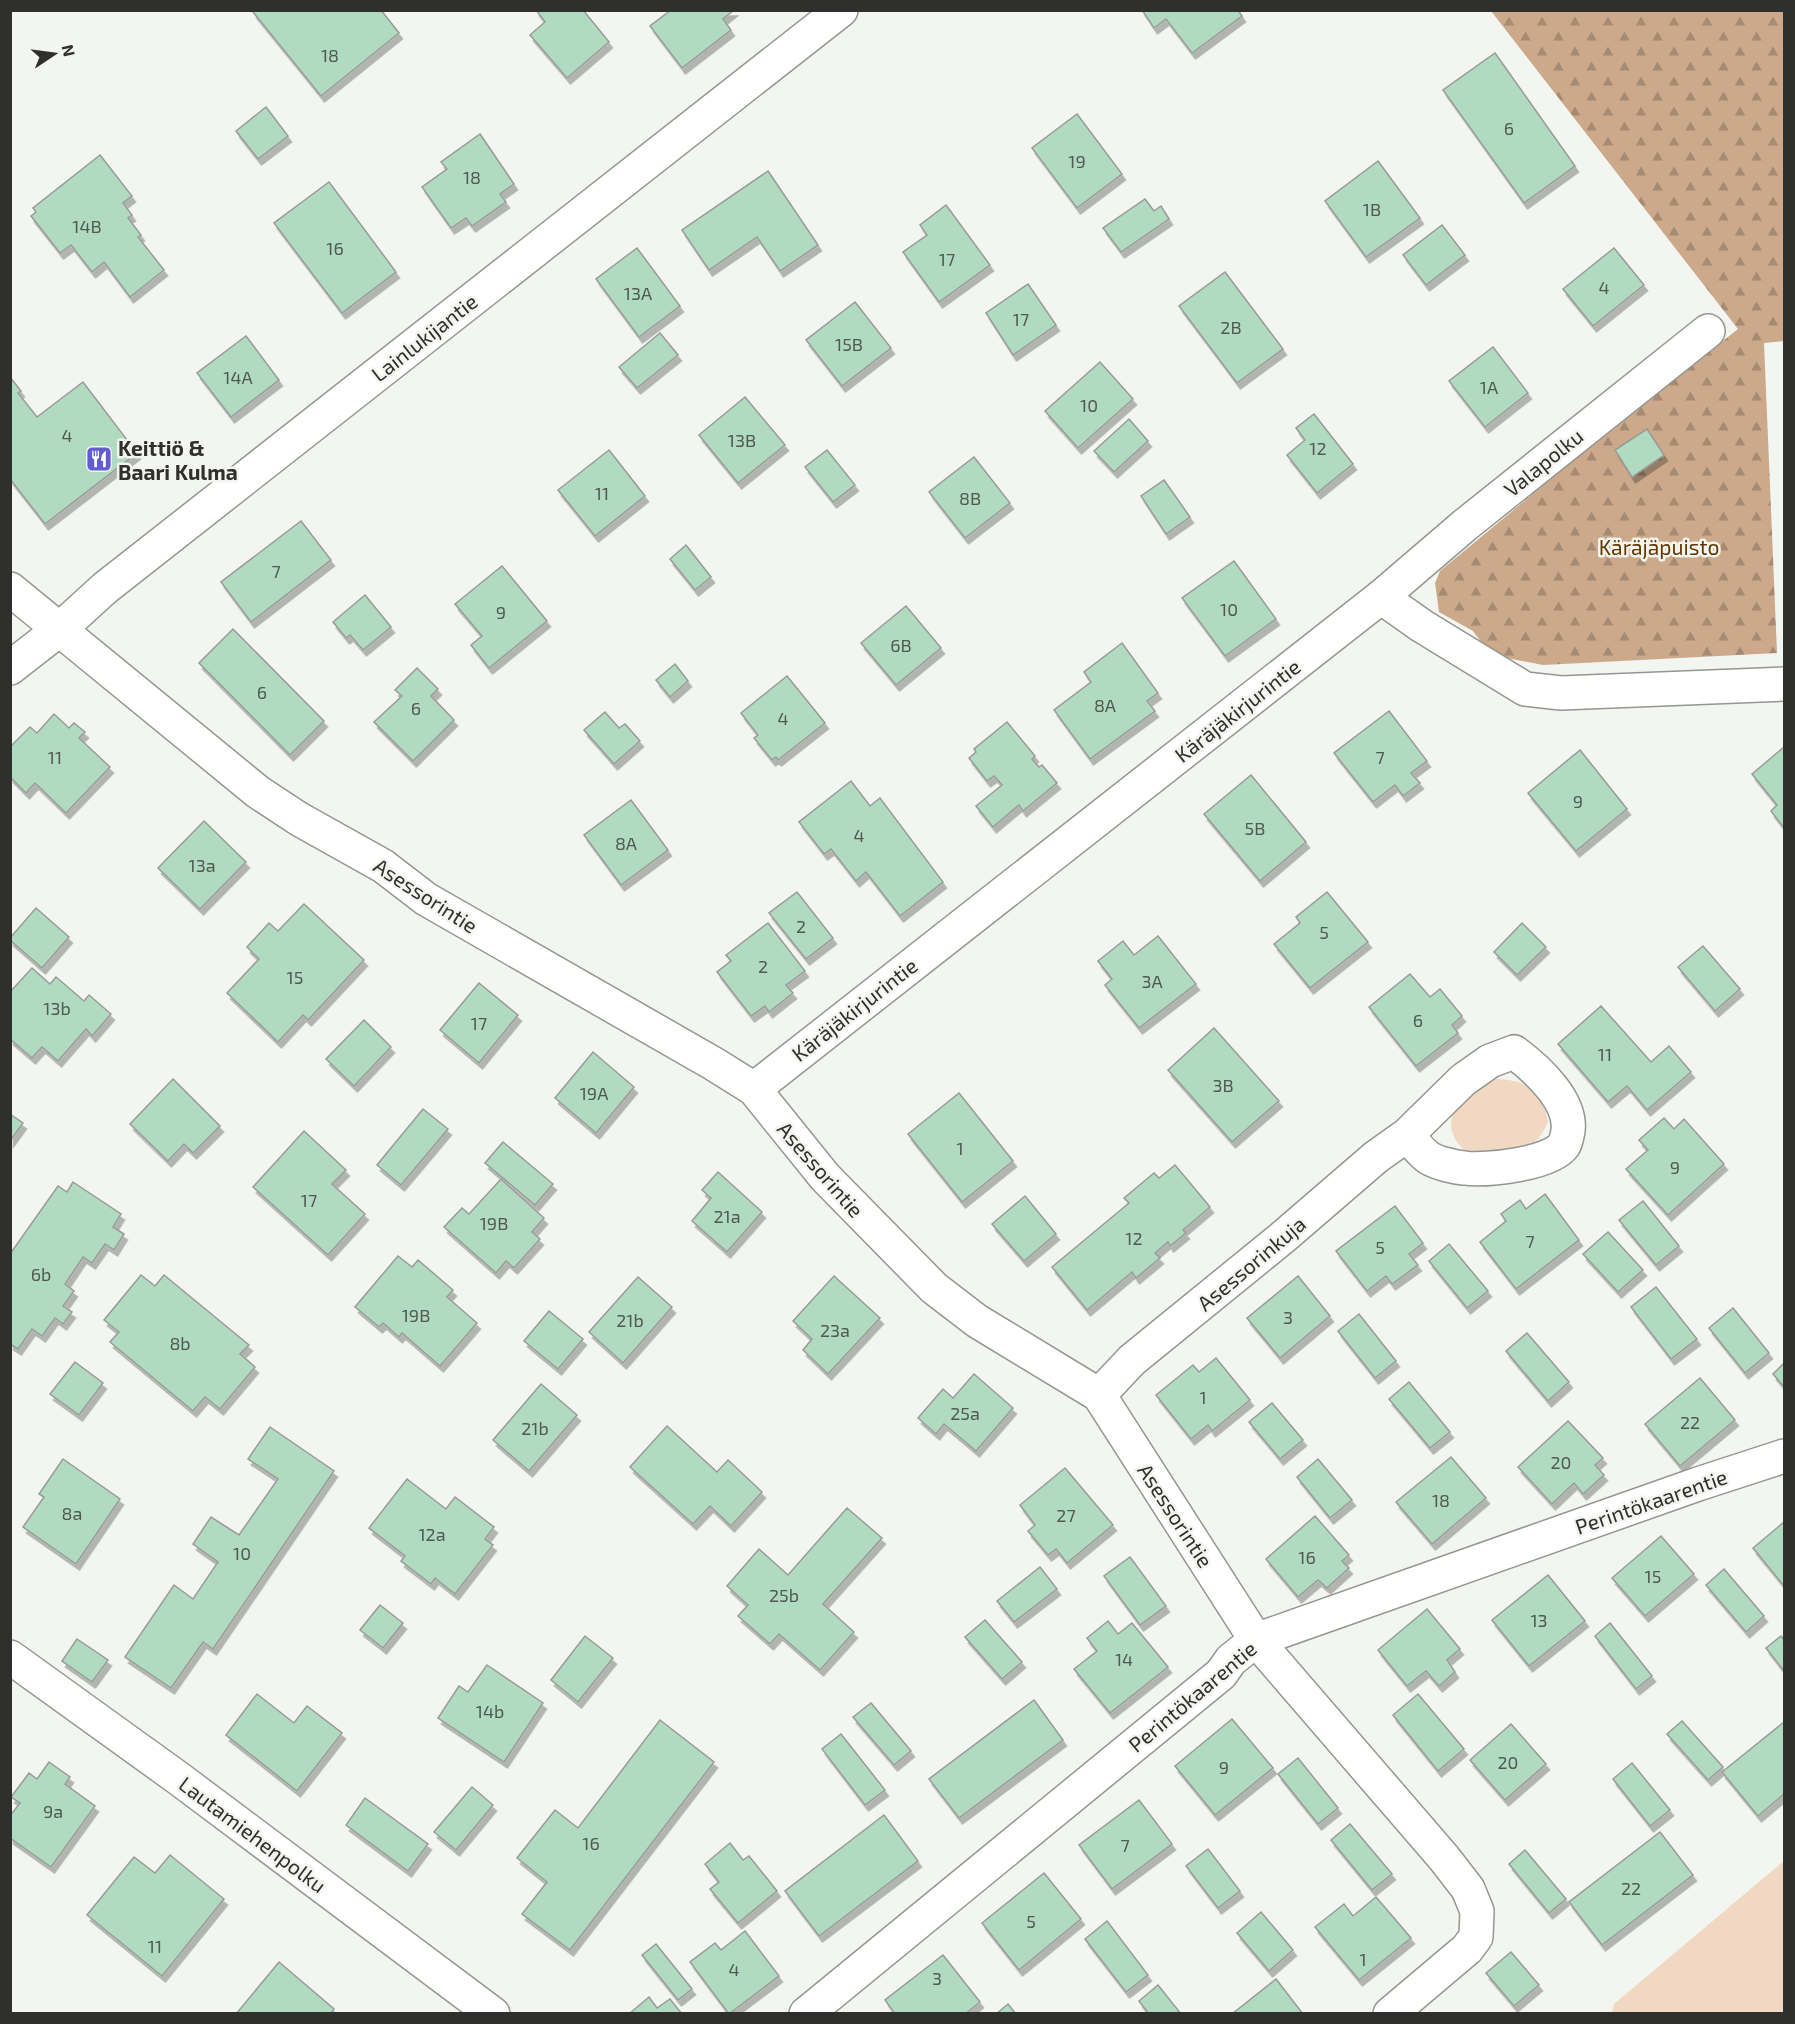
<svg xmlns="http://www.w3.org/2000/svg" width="1795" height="2024" viewBox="0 0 1795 2024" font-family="'Exo 2',sans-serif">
  <defs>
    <pattern id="forest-firs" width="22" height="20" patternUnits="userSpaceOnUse" patternTransform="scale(1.5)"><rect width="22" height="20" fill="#cca98b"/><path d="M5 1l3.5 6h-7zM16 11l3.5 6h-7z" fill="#a68a72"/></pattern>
    <filter id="shadow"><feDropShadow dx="3.5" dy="6" stdDeviation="0" flood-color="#0004"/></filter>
  </defs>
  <rect width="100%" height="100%" fill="#f3f5f0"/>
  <!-- green -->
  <g fill="#f0d8c2">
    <path d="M1497,1079C1529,1081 1542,1090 1548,1122C1537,1145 1530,1148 1505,1150C1496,1151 1482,1155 1473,1153C1466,1152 1458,1145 1455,1139C1440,1109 1473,1087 1497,1079Z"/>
    <polygon points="1784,1861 1784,2013 1612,2013 1614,2004"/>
  </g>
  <!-- forest -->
  <polygon fill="url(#forest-firs)" points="1491,11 1784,11 1784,341 1764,343 1777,653 1543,665 1491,655 1473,631 1439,612 1435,583 1440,571 1575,459 1738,329"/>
  <!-- building -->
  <g fill="#b1dbc0" stroke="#989b99" stroke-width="1.5" filter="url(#shadow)">
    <polygon points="255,10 381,10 399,33 321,96 253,12"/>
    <polygon points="536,10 583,10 609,42 567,78 530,35 545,22"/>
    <polygon points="671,10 734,10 723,19 731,30 682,68 650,26"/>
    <polygon points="1142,10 1238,10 1242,16 1192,53 1166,19 1154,28"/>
    <polygon points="1495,53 1575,166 1524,203 1443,90"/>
    <polygon points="266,107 288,136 258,159 236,131"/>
    <polygon points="1077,114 1122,174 1077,208 1032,148"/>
    <polygon points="480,134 514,184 500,194 506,202 472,226 466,218 451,228 422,187 447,169 441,162"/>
    <polygon points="100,155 132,196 123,203 132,215 128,218 141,235 138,237 164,270 130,297 104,262 92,272 71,245 60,253 31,216 36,212 33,208"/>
    <polygon points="1378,161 1420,218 1366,257 1325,201"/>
    <polygon points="768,171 818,245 780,271 757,237 709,270 682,230"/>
    <polygon points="329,182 396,272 342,313 274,223"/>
    <polygon points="1145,199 1154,211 1161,206 1169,219 1121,252 1103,228"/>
    <polygon points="946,205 990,265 939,302 903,252 927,235 920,225"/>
    <polygon points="1442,225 1465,255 1426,285 1403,255"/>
    <polygon points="637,248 680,306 639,337 596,279"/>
    <polygon points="1614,248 1644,285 1593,326 1563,289"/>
    <polygon points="1225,272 1283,349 1237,383 1179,306"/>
    <polygon points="1028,284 1056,325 1013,355 986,313"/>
    <polygon points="855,302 891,348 842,386 806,340"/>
    <polygon points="660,333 678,355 637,388 619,367"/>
    <polygon points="246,336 279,380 231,417 197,373"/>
    <polygon points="1493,347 1528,393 1485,427 1449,381"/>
    <polygon points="1100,362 1133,399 1078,448 1045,411"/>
    <polygon points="10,377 21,391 18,393 37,417 83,382 137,453 45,524 10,479"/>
    <polygon points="745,397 785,445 738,483 699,435"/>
    <polygon points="1314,414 1353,464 1317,493 1287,455 1305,440 1296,428"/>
    <polygon points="1129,419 1148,441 1114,472 1094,451"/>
    <polygon points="1647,429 1664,455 1632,477 1615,450"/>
    <polygon points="609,450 645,496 595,536 558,490"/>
    <polygon points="827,450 855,485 833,502 805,467"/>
    <polygon points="974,457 1010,503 965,538 929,492"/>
    <polygon points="1164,480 1190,517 1166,534 1141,496"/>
    <polygon points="301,521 331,560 251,622 221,582"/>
    <polygon points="686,545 711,577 695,590 670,559"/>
    <polygon points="1234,561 1276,619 1225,656 1182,598"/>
    <polygon points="502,566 547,621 489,668 471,645 482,636 455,604"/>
    <polygon points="365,595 391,627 363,650 350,635 346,638 333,622"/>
    <polygon points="906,606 941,648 896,685 861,643"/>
    <polygon points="233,629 324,721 290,755 199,663"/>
    <polygon points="1122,643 1158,693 1147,701 1155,711 1090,759 1054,710 1091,682 1084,672"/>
    <polygon points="675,664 688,681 670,697 656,680"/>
    <polygon points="417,668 438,689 431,696 454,720 413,761 374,722 402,696 395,690"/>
    <polygon points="787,676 825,723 778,760 776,757 772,760 754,738 758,735 741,713"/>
    <polygon points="1389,711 1427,761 1411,773 1420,783 1403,796 1395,785 1373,802 1334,753"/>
    <polygon points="605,712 619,728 625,724 640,741 614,764 584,730"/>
    <polygon points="54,714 69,728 74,723 85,732 79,738 110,767 66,813 35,783 26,793 10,777 10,747 30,727 37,733"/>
    <polygon points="1007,722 1035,756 1032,759 1039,767 1042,765 1057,783 1023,811 1019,805 993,827 976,806 1002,785 994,776 987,781 969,758 976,752 974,749"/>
    <polygon points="1784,747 1784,828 1771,811 1777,805 1752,774"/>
    <polygon points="1580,750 1627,809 1576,851 1528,793"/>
    <polygon points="1251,775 1306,842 1260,881 1204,814"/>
    <polygon points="851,781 870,806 880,798 943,882 900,916 866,872 856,881 831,849 824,854 799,822"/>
    <polygon points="631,800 668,850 621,885 584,835"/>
    <polygon points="204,821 246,862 200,909 158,868"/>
    <polygon points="797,892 833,938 806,959 769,913"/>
    <polygon points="1327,892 1368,942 1310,988 1274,944 1300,923 1296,917"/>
    <polygon points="304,904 364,960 308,1020 303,1015 278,1042 227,993 259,959 247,947 269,923 278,931"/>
    <polygon points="36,908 69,937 42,968 10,940 10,938"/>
    <polygon points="768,923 805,971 786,985 793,993 769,1012 765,1006 751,1016 717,972 731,961 726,955"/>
    <polygon points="1522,923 1546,947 1517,975 1494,952"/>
    <polygon points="1158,936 1196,984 1139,1028 1105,985 1112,979 1098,961 1123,941 1134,955"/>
    <polygon points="1703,946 1740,989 1715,1011 1678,967"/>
    <polygon points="32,968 50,984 56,977 84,1001 89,995 111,1014 92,1036 86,1029 58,1061 42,1047 32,1058 10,1039 10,992"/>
    <polygon points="1410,974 1430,997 1440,989 1462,1016 1452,1025 1458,1033 1416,1066 1369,1007"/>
    <polygon points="479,983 518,1015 479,1063 440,1030"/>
    <polygon points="1601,1006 1651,1062 1669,1046 1691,1072 1647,1110 1627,1086 1608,1102 1558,1044"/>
    <polygon points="364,1020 391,1047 354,1086 326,1059"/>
    <polygon points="1214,1028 1279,1101 1232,1142 1168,1070"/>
    <polygon points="593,1052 634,1087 596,1133 555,1098"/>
    <polygon points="173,1079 220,1126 193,1153 184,1144 168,1161 130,1124"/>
    <polygon points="959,1093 1013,1161 962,1202 908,1134"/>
    <polygon points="423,1109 448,1129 401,1185 377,1165"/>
    <polygon points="10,1114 23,1123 10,1141"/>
    <polygon points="1664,1118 1674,1129 1684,1119 1724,1164 1668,1215 1626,1169 1648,1150 1639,1140"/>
    <polygon points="304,1131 346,1170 332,1184 365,1214 328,1255 253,1187"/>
    <polygon points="503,1142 553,1184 535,1205 485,1163"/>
    <polygon points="1175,1165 1210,1207 1183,1230 1186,1233 1170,1246 1168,1242 1155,1253 1160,1258 1136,1278 1132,1272 1087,1310 1052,1267 1129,1203 1124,1198 1154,1173 1159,1178"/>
    <polygon points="718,1172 762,1212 727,1252 692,1221 711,1198 702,1190"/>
    <polygon points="501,1179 544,1218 532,1232 540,1239 514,1268 506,1261 496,1273 444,1227 462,1208 469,1214"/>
    <polygon points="73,1182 121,1214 113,1227 124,1234 114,1250 105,1244 92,1263 83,1257 65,1284 74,1291 63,1306 72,1312 63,1324 55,1318 42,1336 32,1329 18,1349 10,1344 10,1254 58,1186 67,1192"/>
    <polygon points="1545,1194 1579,1240 1516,1289 1480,1242 1506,1221 1501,1214 1520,1200 1526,1209"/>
    <polygon points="1025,1196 1056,1234 1024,1261 992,1224"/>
    <polygon points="1643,1201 1679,1246 1656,1265 1619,1220"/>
    <polygon points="1395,1206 1423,1243 1409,1254 1418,1265 1392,1284 1386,1276 1367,1291 1336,1251"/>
    <polygon points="1608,1232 1643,1270 1618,1292 1583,1254"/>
    <polygon points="1449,1244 1488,1291 1467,1308 1429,1261"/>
    <polygon points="398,1256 412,1267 418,1260 453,1290 447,1297 477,1323 440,1366 402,1333 399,1337 383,1323 379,1327 355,1307"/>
    <polygon points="141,1275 155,1286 164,1275 249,1345 240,1354 255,1367 220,1409 205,1397 193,1411 110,1342 119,1332 104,1320"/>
    <polygon points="834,1276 880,1318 828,1374 803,1350 812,1339 793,1321"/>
    <polygon points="1298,1276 1330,1316 1280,1358 1247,1318"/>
    <polygon points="638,1277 672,1307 623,1363 589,1332"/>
    <polygon points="1656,1287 1697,1339 1671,1359 1631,1307"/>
    <polygon points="1733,1308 1769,1353 1745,1373 1709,1328"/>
    <polygon points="549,1311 583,1339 558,1369 524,1341"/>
    <polygon points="1359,1314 1396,1361 1375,1378 1338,1331"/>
    <polygon points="1527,1333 1569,1382 1548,1401 1506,1351"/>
    <polygon points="1216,1358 1250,1400 1212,1431 1208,1425 1191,1439 1156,1395 1193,1365 1199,1372"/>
    <polygon points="75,1362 103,1383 79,1415 50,1394"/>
    <polygon points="1784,1363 1784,1387 1773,1374"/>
    <polygon points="974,1374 1013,1408 976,1451 944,1424 936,1434 918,1418 943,1389 953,1398"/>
    <polygon points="1700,1378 1735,1420 1680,1466 1645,1424"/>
    <polygon points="1409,1382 1450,1432 1430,1448 1389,1399"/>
    <polygon points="541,1384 577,1415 529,1471 493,1440"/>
    <polygon points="1272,1403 1303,1440 1280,1459 1249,1422"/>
    <polygon points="1568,1421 1603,1458 1595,1465 1604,1475 1583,1494 1574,1483 1552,1504 1518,1467"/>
    <polygon points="667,1426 717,1472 728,1460 762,1492 731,1526 710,1506 693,1524 630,1467"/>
    <polygon points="270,1427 334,1471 213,1649 203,1642 171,1688 125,1657 174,1585 193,1599 218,1562 193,1544 211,1517 239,1535 278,1479 248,1459"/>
    <polygon points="1451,1457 1486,1498 1432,1544 1396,1502"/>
    <polygon points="63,1459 120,1499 76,1564 23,1527 44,1497 39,1494"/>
    <polygon points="1318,1459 1352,1500 1330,1518 1297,1477"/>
    <polygon points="1065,1468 1113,1525 1067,1563 1056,1549 1048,1555 1028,1531 1035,1525 1020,1505"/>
    <polygon points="407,1479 446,1509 455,1497 494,1527 485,1539 493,1545 455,1594 435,1578 431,1584 401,1561 405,1556 369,1528"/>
    <polygon points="847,1508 882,1538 823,1604 854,1632 820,1670 779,1634 770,1644 738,1616 748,1605 727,1586 759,1549 788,1575"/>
    <polygon points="1315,1516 1349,1555 1342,1561 1349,1568 1327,1588 1318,1580 1298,1597 1266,1559"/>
    <polygon points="1784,1522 1784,1586 1753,1548"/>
    <polygon points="1661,1536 1694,1574 1645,1616 1612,1578"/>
    <polygon points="1130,1557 1166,1606 1140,1625 1104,1576"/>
    <polygon points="1040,1567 1057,1589 1014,1622 997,1601"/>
    <polygon points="1724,1569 1764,1616 1746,1632 1706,1585"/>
    <polygon points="1548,1575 1585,1621 1529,1666 1492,1620"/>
    <polygon points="380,1605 403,1623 383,1648 360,1630"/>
    <polygon points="1427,1609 1460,1649 1447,1660 1455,1672 1439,1686 1426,1671 1407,1686 1378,1650"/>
    <polygon points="985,1620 1022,1662 1002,1679 965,1637"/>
    <polygon points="1108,1621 1118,1634 1132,1623 1168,1667 1110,1713 1074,1669 1097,1651 1087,1638"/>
    <polygon points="1610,1623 1652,1676 1636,1689 1595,1636"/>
    <polygon points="585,1636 613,1658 578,1702 551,1680"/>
    <polygon points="1781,1636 1784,1640 1784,1671 1766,1648"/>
    <polygon points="77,1639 108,1660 92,1682 62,1661"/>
    <polygon points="487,1665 543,1703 504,1762 438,1718 459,1686 468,1692"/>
    <polygon points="257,1694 294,1723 307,1706 342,1733 297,1791 226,1735"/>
    <polygon points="1418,1694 1464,1749 1438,1771 1393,1715"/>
    <polygon points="1034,1700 1063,1740 959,1818 929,1779"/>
    <polygon points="871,1703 911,1751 894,1765 853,1717"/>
    <polygon points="1232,1719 1273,1768 1215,1815 1175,1766"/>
    <polygon points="660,1720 714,1762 570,1950 522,1914 547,1882 517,1858 555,1810 578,1828"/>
    <polygon points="1682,1721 1723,1767 1708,1780 1667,1734"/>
    <polygon points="1784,1722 1784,1794 1758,1816 1722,1772"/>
    <polygon points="1511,1724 1546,1764 1505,1800 1470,1760"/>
    <polygon points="841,1734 885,1790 865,1805 822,1749"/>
    <polygon points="1298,1758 1338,1808 1318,1824 1278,1774"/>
    <polygon points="49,1762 70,1777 65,1784 95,1806 51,1867 10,1838 10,1816 20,1803 11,1797 29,1773 37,1779"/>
    <polygon points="1632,1763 1670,1810 1650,1826 1613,1779"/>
    <polygon points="472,1787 493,1805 456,1850 434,1832"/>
    <polygon points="365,1798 428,1844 408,1871 346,1825"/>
    <polygon points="1139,1800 1172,1844 1112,1889 1079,1845"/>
    <polygon points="884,1815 918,1861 819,1936 785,1891"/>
    <polygon points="1350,1824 1392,1874 1372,1890 1331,1840"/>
    <polygon points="1660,1832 1693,1875 1602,1945 1569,1902"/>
    <polygon points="730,1843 743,1860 749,1856 777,1891 738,1923 710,1889 719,1882 705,1864"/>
    <polygon points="1208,1849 1240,1891 1218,1908 1186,1866"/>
    <polygon points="1525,1850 1566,1899 1549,1913 1509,1864"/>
    <polygon points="170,1855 224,1899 162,1976 87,1915 134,1857 155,1873"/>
    <polygon points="1044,1873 1081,1919 1019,1970 982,1923"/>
    <polygon points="1376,1897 1411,1938 1359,1980 1315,1927 1344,1904 1353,1916"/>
    <polygon points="1261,1912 1293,1950 1269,1971 1237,1933"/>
    <polygon points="1107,1921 1148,1975 1126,1992 1085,1939"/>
    <polygon points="745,1931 779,1976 729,2014 690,1962 715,1943 721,1950"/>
    <polygon points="656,1944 692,1989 678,2000 642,1955"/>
    <polygon points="1511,1952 1539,1985 1514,2006 1486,1973"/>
    <polygon points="943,1955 980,2002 965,2014 895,2014 885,2000"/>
    <polygon points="279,1962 334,2009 331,2014 236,2014"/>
    <polygon points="1276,1979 1303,2014 1232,2014"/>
    <polygon points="1158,1985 1181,2014 1149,2014 1139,2001"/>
    <polygon points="649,1997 657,2008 670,1999 682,2014 629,2014"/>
    <polygon points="1008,2004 1016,2014 996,2014"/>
  </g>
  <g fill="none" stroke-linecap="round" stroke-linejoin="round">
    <defs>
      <g id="minor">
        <polyline points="10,589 258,792 299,819 383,866 426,899 714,1064 754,1089 825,1177 934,1288 977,1321 1099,1395 1256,1640 1444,1858 1468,1889 1477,1911 1476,1937 1467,1949 1390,2014"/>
        <polyline points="1381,597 1465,525 1708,331"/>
        <polyline points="10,668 60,629 105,588 841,10"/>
        <polyline points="754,1089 1381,597 1422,626 1525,689 1561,693 1784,684"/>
        <path d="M1099,1395L1132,1360L1282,1238L1376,1157L1407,1135L1463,1080L1490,1061L1514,1052C1537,1069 1576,1104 1567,1136C1566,1139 1566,1142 1564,1145C1551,1164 1486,1171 1464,1168C1454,1167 1437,1163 1429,1158C1421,1153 1413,1141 1407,1135"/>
        <polyline points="10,1657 178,1778 493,2014"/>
        <polyline points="806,2014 1221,1674 1231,1660 1256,1640 1698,1484 1784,1456"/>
      </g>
    </defs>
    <!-- minor casing -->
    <use href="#minor" stroke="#949692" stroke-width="36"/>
    <!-- minor -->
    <use href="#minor" stroke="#fff" stroke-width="33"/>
  </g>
  <!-- icons -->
  <defs>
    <symbol id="restaurant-square" viewBox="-11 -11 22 22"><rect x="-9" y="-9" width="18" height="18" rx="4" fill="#625bd4" stroke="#f3f5f0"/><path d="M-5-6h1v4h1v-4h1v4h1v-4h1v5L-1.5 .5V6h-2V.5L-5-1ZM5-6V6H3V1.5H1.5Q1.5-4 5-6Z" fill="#fff"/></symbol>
  </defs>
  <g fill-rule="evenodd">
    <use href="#restaurant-square" x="84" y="444" width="30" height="30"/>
  </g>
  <g text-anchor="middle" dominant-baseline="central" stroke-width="5" stroke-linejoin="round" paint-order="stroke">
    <!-- number labels -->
    <g font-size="18" fill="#505a52">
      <text x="330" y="55">18</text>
      <text x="1509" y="128">6</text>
      <text x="1077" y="161">19</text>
      <text x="472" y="177">18</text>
      <text x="1372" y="209">1B</text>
      <text x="87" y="226">14B</text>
      <text x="335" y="248">16</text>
      <text x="947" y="259">17</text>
      <text x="1604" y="287">4</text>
      <text x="638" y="293">13A</text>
      <text x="1021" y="319">17</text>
      <text x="1231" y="327">2B</text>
      <text x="849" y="344">15B</text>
      <text x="238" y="377">14A</text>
      <text x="1489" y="387">1A</text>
      <text x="1089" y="405">10</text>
      <text x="67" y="435">4</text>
      <text x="742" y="440">13B</text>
      <text x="1318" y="448">12</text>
      <text x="602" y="493">11</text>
      <text x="970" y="498">8B</text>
      <text x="276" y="571">7</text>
      <text x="1229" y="609">10</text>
      <text x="501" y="612">9</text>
      <text x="901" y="645">6B</text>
      <text x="262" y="692">6</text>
      <text x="1105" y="705">8A</text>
      <text x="416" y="708">6</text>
      <text x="783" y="718">4</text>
      <text x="55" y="757">11</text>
      <text x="1380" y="757">7</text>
      <text x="1578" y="801">9</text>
      <text x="1255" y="828">5B</text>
      <text x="859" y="835">4</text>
      <text x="626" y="843">8A</text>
      <text x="202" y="865">13a</text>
      <text x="801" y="926">2</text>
      <text x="1324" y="932">5</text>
      <text x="763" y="966">2</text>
      <text x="295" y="977">15</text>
      <text x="1152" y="981">3A</text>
      <text x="57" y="1008">13b</text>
      <text x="1418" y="1020">6</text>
      <text x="479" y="1023">17</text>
      <text x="1605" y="1054">11</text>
      <text x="1223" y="1085">3B</text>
      <text x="594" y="1093">19A</text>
      <text x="960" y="1148">1</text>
      <text x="1675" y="1167">9</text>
      <text x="309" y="1200">17</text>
      <text x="727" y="1216">21a</text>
      <text x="494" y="1223">19B</text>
      <text x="1134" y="1238">12</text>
      <text x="1530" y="1241">7</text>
      <text x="1380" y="1247">5</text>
      <text x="41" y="1274">6b</text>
      <text x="416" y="1315">19B</text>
      <text x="1288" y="1317">3</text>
      <text x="630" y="1320">21b</text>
      <text x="835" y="1330">23a</text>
      <text x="180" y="1343">8b</text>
      <text x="1203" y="1397">1</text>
      <text x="965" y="1413">25a</text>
      <text x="1690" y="1422">22</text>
      <text x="535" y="1428">21b</text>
      <text x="1561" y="1462">20</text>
      <text x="1441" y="1500">18</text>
      <text x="72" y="1513">8a</text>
      <text x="1066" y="1515">27</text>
      <text x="432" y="1534">12a</text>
      <text x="242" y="1553">10</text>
      <text x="1307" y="1557">16</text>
      <text x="1653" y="1576">15</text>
      <text x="784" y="1595">25b</text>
      <text x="1539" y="1620">13</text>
      <text x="1124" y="1659">14</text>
      <text x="490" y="1711">14b</text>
      <text x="1508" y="1762">20</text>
      <text x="1224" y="1767">9</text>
      <text x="53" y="1811">9a</text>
      <text x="591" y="1843">16</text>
      <text x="1125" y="1845">7</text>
      <text x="1631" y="1888">22</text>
      <text x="1031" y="1921">5</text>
      <text x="155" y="1946">11</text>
      <text x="1363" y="1959">1</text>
      <text x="734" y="1969">4</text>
      <text x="937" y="1978">3</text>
    </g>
    <!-- street labels -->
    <g font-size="21" fill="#2f2f2e" stroke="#f3f5f0">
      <text transform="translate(424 337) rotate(-38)">Lainlukijantie</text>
      <text transform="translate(1543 462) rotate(-39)">Valapolku</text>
      <text transform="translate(1237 710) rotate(-38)">Käräjäkirjurintie</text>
      <text transform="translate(426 895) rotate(33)">Asessorintie</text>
      <text transform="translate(854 1009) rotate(-38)">Käräjäkirjurintie</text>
      <text transform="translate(821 1169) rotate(49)">Asessorintie</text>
      <text transform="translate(1251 1263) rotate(-40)">Asessorinkuja</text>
      <text transform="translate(1651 1501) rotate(-19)">Perintökaarentie</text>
      <text transform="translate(1176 1515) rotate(57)">Asessorintie</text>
      <text transform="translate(1192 1696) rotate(-40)">Perintökaarentie</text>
      <text transform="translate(253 1834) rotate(37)">Lautamiehenpolku</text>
    </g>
    <!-- poi labels -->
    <g font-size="21" font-weight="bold" fill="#2f2f2e" stroke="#f3f5f0" text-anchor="start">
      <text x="118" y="447">Keittiö &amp;<tspan x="118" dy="24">Baari Kulma</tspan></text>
    </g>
    <!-- park labels -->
    <g font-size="21" fill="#623600" stroke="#f3f5f0">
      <text x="1659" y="546">Käräjäpuisto</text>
    </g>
  </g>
  <!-- border -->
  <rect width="1795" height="2024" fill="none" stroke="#2f2f2e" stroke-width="24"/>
  <!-- north arrow -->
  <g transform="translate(54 54) rotate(77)" stroke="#f3f5f0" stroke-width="4.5" paint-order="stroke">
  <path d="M0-4.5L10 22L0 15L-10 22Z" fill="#2f2f2e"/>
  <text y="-9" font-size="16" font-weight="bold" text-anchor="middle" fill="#2f2f2e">N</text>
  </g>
</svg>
